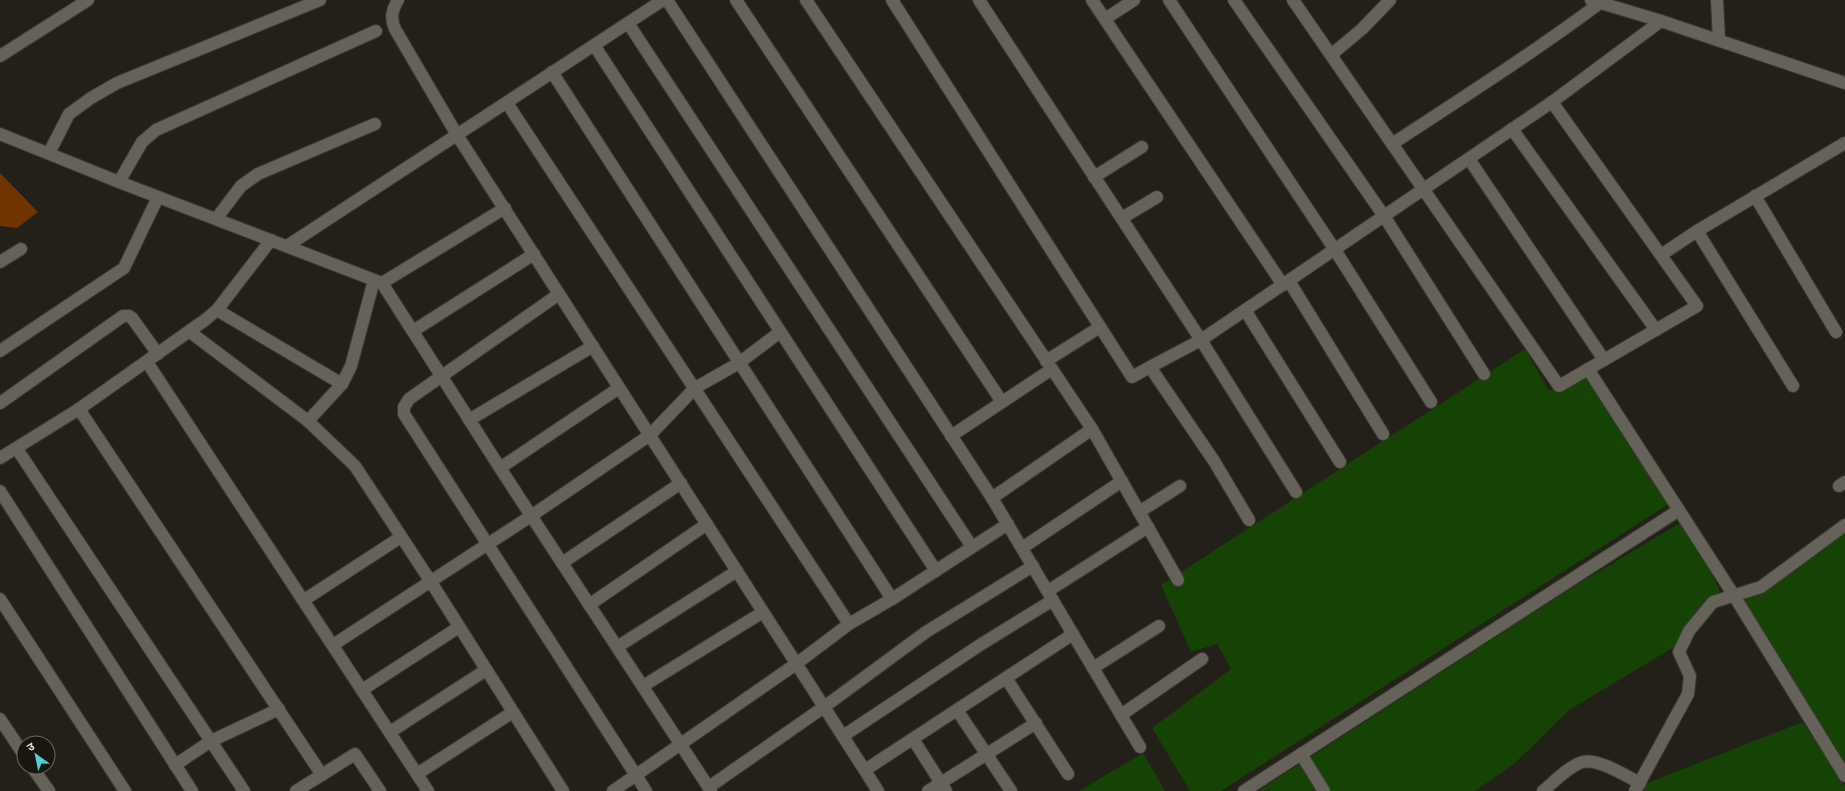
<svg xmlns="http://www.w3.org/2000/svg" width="1845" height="791" viewBox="0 0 1845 791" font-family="'Sofia Sans Condensed','Noto Sans Devanagari',sans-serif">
  <rect width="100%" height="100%" fill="#222018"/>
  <!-- green -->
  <polygon fill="#703400" points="0,173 38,212 17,228 0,226"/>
  <!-- water -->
  <g fill="#154303">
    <polygon points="1525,349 1549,391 1593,370 1675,500 1221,791 1190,791 1152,728 1231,669 1217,644 1191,652 1161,585"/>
    <polygon points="1685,520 1720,591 1674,647 1569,710 1514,764 1475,791 1258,791 1570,589"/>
    <polygon points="1845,530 1845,766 1739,601"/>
    <polygon points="1803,722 1845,787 1845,791 1639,791 1642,785"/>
    <polygon points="1143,753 1165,791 1079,791"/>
  </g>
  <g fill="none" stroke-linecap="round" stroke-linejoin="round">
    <defs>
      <g id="street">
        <path d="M398,0C392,10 390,18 395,29L457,135L878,791"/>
        <polyline points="667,0 992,498 1140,747"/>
        <polyline points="736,0 1002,402"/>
        <polyline points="806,0 1092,429 1178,580"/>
        <polyline points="892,0 1132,377 1150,367 1214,461 1249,520"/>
        <polyline points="979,0 1201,340 1296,492"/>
        <polyline points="1092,0 1283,285"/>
        <polyline points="1169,0 1335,250 1431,402"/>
        <polyline points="1234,0 1384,216 1484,374"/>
        <polyline points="1293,0 1559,386 1697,306 1552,102"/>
        <polyline points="1591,0 1661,21 1845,83"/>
        <polyline points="1717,0 1719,40"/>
        <polyline points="1105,19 1134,0"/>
        <polyline points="628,23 972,547"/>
        <polyline points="594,45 936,571"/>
        <polyline points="1331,55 1362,29 1390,0"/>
        <polyline points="0,56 88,0"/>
        <polyline points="552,72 892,599"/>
        <polyline points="507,103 849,624"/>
        <polyline points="1512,129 1656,330"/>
        <path d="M1392,144C1462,98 1533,53 1600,3"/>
        <polyline points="49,153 69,114 91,98 117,83 320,0"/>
        <polyline points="1469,159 1604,360"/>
        <polyline points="1094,177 1142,147"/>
        <polyline points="119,182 142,142 156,130 376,31"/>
        <polyline points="1755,196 1836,332"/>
        <polyline points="1122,218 1157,197"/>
        <polyline points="216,219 241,186 258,174 375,124"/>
        <polyline points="1697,231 1793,386"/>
        <polyline points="287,246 663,0"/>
        <polyline points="1661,255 1697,231 1845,143"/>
        <polyline points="0,262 21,249"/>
        <polyline points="1289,281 1383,434"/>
        <polyline points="382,283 505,208"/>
        <polyline points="559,294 409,399 404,407 404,414 646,791"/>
        <polyline points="217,310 342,384"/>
        <polyline points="1245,310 1340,462"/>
        <polyline points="413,331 534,254"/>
        <polyline points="190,332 308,421 355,466 431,582 563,791"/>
        <polyline points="0,351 124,268 158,197"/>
        <polyline points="1046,361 1100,327"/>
        <polyline points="147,362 428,791"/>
        <polyline points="1150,367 1201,340 1552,102 1661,21"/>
        <polyline points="1588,369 1733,594 1845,776"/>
        <polyline points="0,403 123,316 129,316 132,318 158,354"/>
        <polyline points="79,409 322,775"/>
        <polyline points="469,420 593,346"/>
        <polyline points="308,421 342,384 351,366 374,280"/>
        <polyline points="951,436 1052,369"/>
        <polyline points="17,449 244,791"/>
        <polyline points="0,458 79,409 205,320 217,310 271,240"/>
        <polyline points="500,468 619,388"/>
        <polyline points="1839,486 1845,482"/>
        <polyline points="0,491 192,791"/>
        <polyline points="992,498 1092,429"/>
        <polyline points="1139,512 1180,486"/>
        <polyline points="1022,548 1122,481"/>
        <polyline points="562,563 681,483"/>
        <polyline points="1048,591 1148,527"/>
        <polyline points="0,599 125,791"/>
        <polyline points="304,600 401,537"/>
        <polyline points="589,605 707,524"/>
        <polyline points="333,645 531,516 650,435 695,388 739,363 780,332"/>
        <polyline points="617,647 737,571"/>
        <polyline points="1093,668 1159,626"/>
        <polyline points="1006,678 1068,774"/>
        <polyline points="643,686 763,612"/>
        <polyline points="362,690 459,627"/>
        <polyline points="957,710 1011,791"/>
        <polyline points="1121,715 1202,659"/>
        <polyline points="0,719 24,755"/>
        <polyline points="390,732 486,670"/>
        <polyline points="843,736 980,645 1053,600"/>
        <polyline points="913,739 946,791"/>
        <polyline points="1301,754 1324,791"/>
        <polyline points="175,765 211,741 279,709"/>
        <polyline points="32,767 49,791"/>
        <polyline points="865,770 1073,634"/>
        <polyline points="417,774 513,712"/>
        <polyline points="709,787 824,707 926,632 1033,566"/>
        <polyline points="296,791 355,754 380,791"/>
        <polyline points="613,791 796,664 849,624 892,599 1008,524"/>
        <polyline points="928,791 1036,723"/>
        <path d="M1543,791C1553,783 1570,765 1583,762C1598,758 1626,776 1640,783"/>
        <polyline points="1635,791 1688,694 1690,676 1679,652 1689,631 1713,602 1761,587 1845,525"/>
      </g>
      <g id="secondary">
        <polyline points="0,134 119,182 382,283 500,468 711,791"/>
        <polyline points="1244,791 1679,510"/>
      </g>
    </defs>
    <!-- street casing -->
    <use href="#street" stroke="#3b3934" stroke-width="14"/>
    <!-- secondary casing -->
    <use href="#secondary" stroke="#3b3934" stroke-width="14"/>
    <!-- street -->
    <use href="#street" stroke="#646259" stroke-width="12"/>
    <!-- secondary -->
    <use href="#secondary" stroke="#646259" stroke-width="12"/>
  </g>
  <!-- north arrow -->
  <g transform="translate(36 755) rotate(327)"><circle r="19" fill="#18160f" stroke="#6a6861"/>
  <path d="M0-3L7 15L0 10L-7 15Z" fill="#52ccd6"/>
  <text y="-6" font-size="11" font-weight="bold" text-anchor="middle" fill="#e4e3dd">उ</text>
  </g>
</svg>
